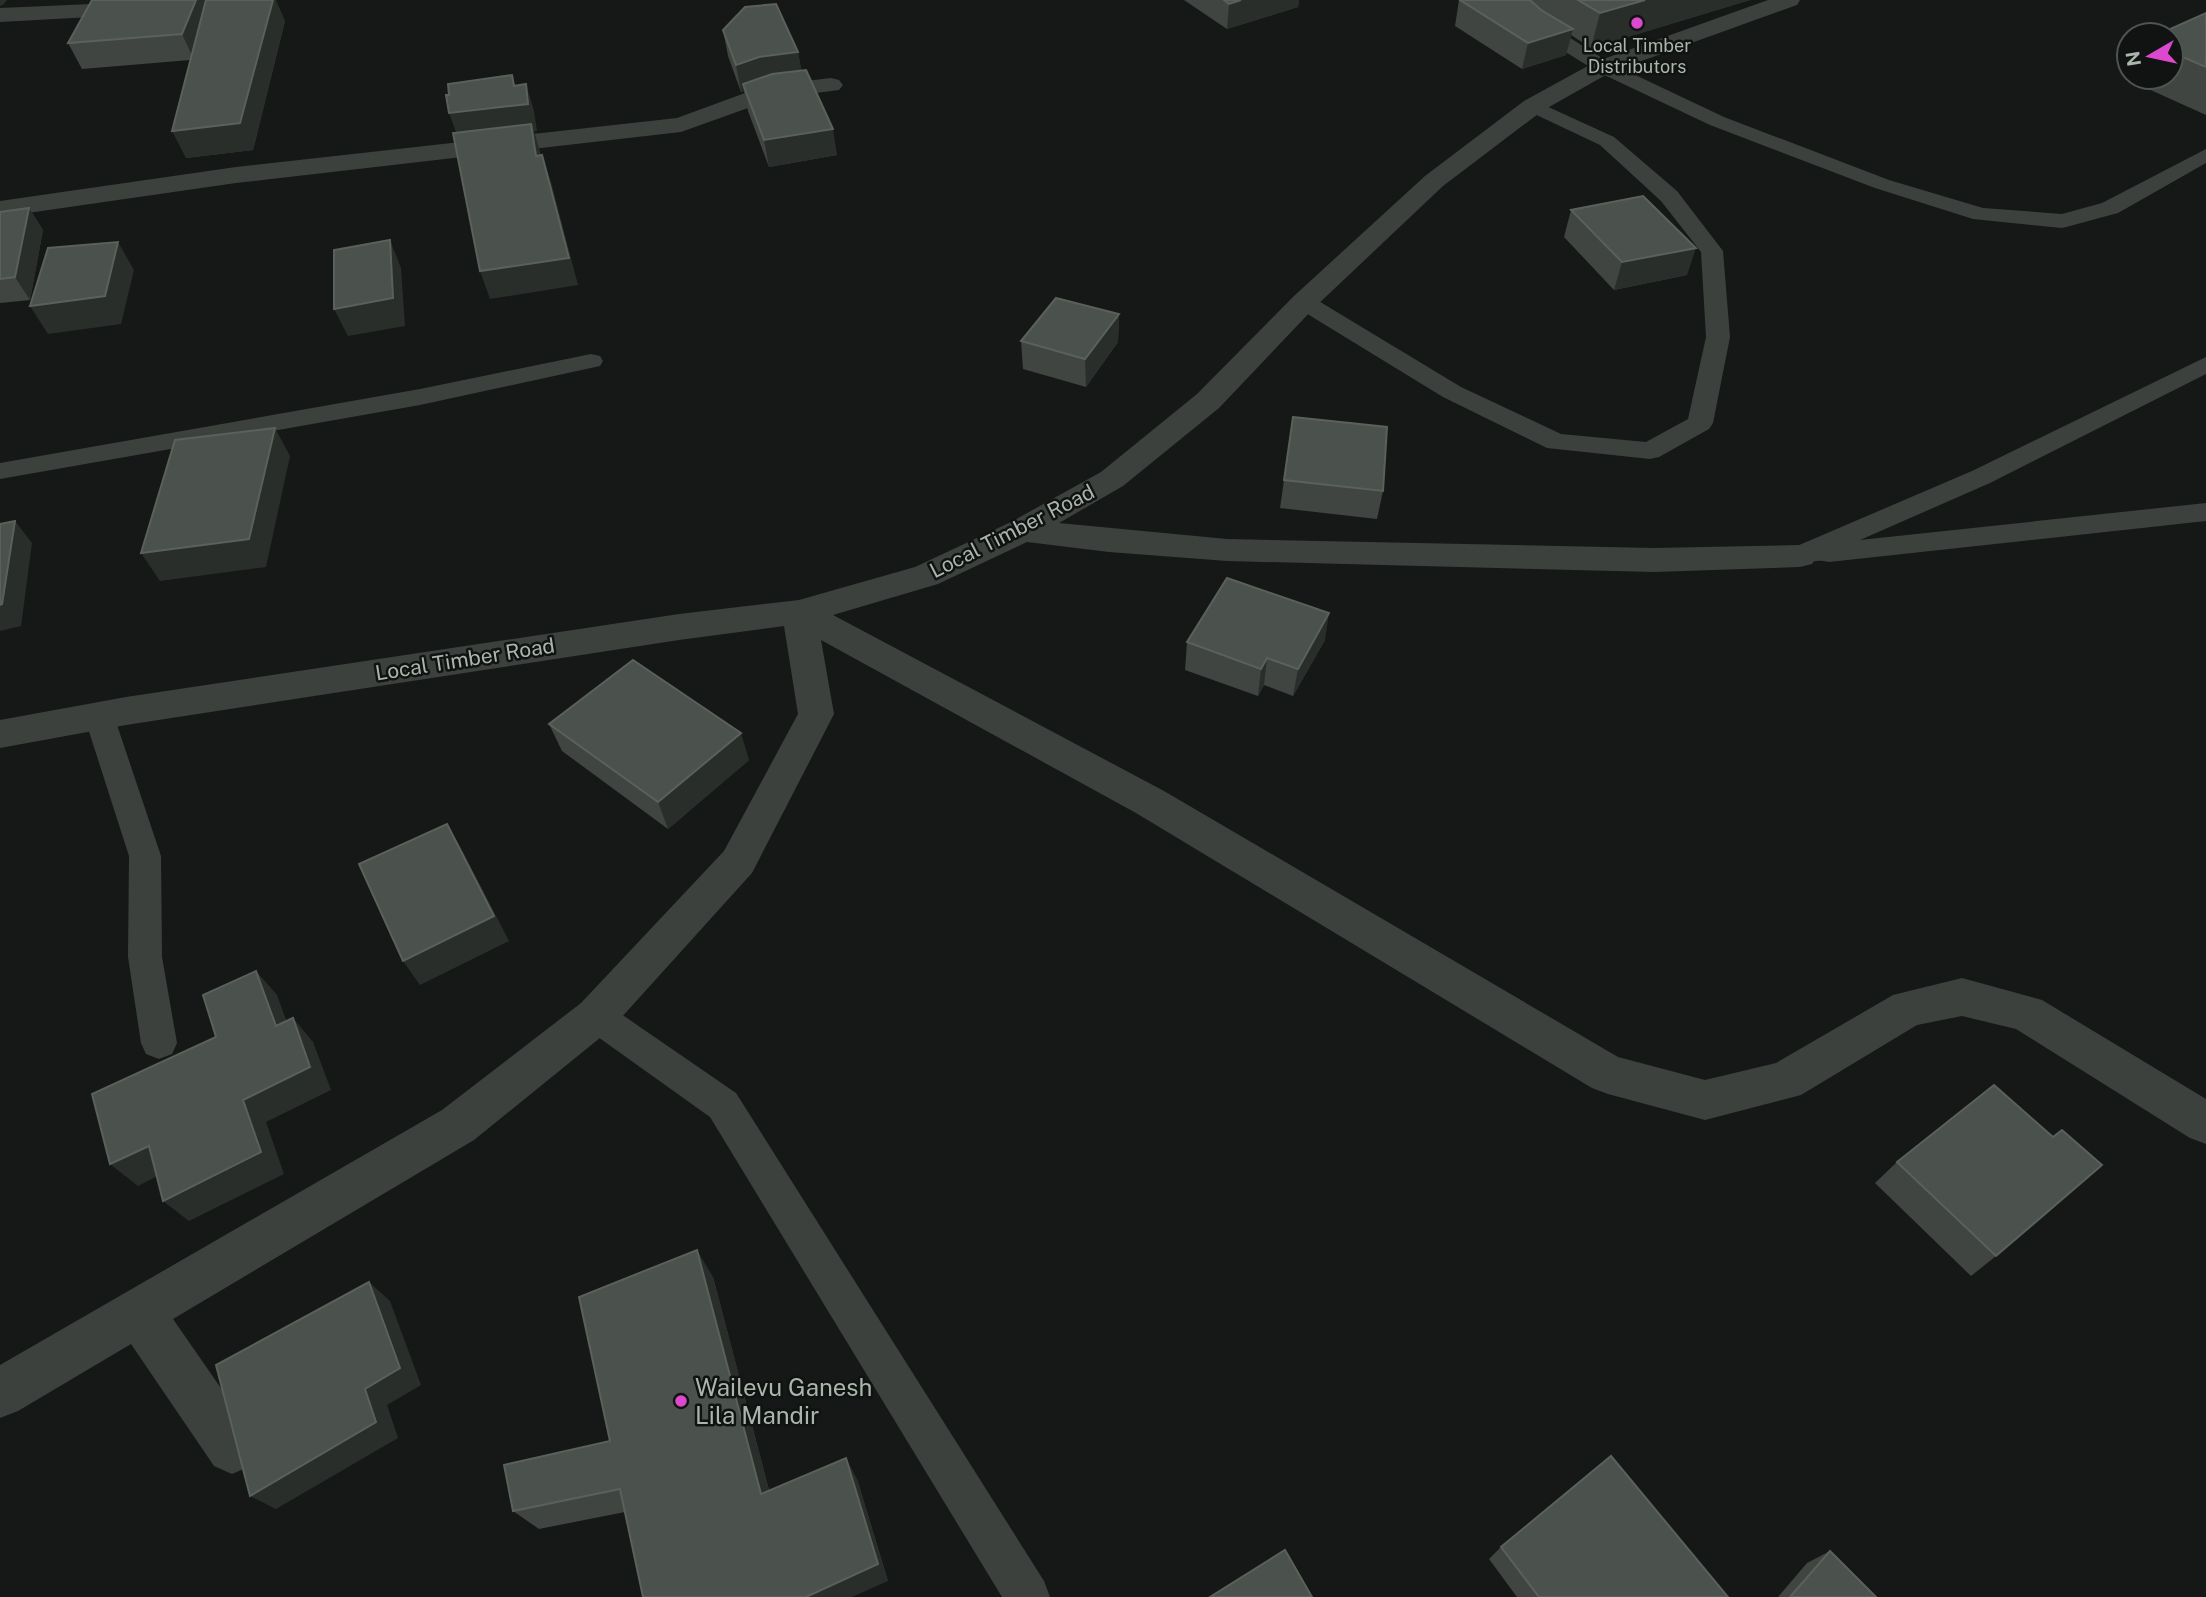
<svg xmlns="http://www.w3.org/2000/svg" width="2206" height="1597" viewBox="0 0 2206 1597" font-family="'Public Sans',sans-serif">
  <rect width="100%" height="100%" fill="#161817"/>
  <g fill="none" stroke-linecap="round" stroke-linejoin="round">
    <!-- service -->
    <g fill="#3c413e" fill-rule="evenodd">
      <polygon points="1499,0 1519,0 1551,26 1610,63 1724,117 1889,180 1983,208 2062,214 2102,203 2206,149 2206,163 2118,213 2070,226 2062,228 1973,219 1875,188 1710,125 1596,71 1537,34"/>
      <polygon points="1533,100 1614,137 1677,191 1723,251 1730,337 1713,423 1709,429 1659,457 1650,459 1547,448 1443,397 1296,307 1292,302 1296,297 1312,297 1461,387 1561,434 1646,442 1688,419 1706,337 1701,252 1661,201 1600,145 1526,110 1523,106 1526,102"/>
      <polygon points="591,354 600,356 603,361 600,366 420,405 0,479 0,463 420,389"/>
      <path d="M2206,357V374L1990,483L1860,540L2206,503V521L1829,562C1810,557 1809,568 1790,563L1786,556L1790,549L1972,471Z"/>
      <polygon points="99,705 110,708 114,716 161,856 162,957 177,1043 172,1054 159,1059 146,1054 141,1043 128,957 129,856 84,716 88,708"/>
      <polygon points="596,1001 608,1005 736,1093 1044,1581 1050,1597 1002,1597 710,1117 584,1027 578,1016 584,1005"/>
    </g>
    <!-- minor -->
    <g fill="#3c413e" fill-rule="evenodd">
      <polygon points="1768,0 1800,0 1797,5 1611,72 1542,111 1443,186 1314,308 1219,408 1123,486 1059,523 1227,539 1654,548 1800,545 1812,548 1817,556 1812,564 1800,567 1654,572 1227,561 1109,552 1027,542 938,584 833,615 1164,791 1618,1057 1705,1080 1776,1063 1893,995 1962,978 2042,1000 2206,1099 2206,1144 2190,1138 2016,1029 1962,1016 1917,1025 1801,1095 1705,1120 1608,1094 1592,1088 1136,813 821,640 834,714 752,873 611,1029 474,1140 173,1319 250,1430 258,1448 250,1466 232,1474 214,1466 131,1344 18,1411 0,1418 0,1365 442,1110 581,1003 724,851 798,714 784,626 679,640 126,725 0,748 0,720 126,697 679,614 799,600 915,567 1011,522 1101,472 1197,394 1294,296 1425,176 1524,101 1595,62"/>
      <polygon points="138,2 146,4 149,9 146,14 0,22 0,8"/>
      <polygon points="831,78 839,80 843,85 839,90 776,98 681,132 236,183 0,217 0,201 236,167 677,118 764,86"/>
    </g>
  </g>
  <!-- wall -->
  <g fill="#404541">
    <polygon points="1184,0 1299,0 1298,7 1227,29"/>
    <polygon points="1459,0 1750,0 1591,48 1571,35 1566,55 1522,69 1455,26"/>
    <polygon points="2206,13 2206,115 2124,78 2129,69 2129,77 2171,77 2171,35"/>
    <polygon points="285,21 253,150 186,158 190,60 82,69 68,43"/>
    <polygon points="723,30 798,52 801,70 837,155 769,167 748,111 744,91 741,92 728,56"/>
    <polygon points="29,208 43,230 30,300 0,303 0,212"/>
    <polygon points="1571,210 1687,275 1614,290 1564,237"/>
    <polygon points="1119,314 1118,342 1086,387 1023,369 1021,341"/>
    <polygon points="1284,480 1383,491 1377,519 1280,508"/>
    <polygon points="1325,640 1293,696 1264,685 1258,696 1185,670 1187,642"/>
    <polygon points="549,724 749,760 668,829 562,751"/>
    <polygon points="1897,1162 1996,1256 1971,1276 1875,1183"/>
    <polygon points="713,1277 769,1490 857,1479 888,1581 625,1512 539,1529 513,1511 610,1441"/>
    <polygon points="1501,1547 1728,1597 1517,1597 1489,1559"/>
    <polygon points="1830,1551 1876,1597 1778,1597 1807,1563"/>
  </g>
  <!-- shaded-wall -->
  <g fill="#2a2e2b">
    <polygon points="0,0 7,0 3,5 0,6"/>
    <polygon points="196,0 208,0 194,60 182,34"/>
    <polygon points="273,0 276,0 285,21 253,150 186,158 172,131"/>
    <polygon points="1241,0 1299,0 1298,7 1227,29 1229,4"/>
    <polygon points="1645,0 1750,0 1591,48 1600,13"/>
    <polygon points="1573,29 1566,55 1522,69 1528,43"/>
    <polygon points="798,52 803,79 743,84 744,91 741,92 736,65 759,57"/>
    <polygon points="512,75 521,102 526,84 534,111 537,131 534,131 540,151 545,183 459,140 449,113 514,86"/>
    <polygon points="833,129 837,155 769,167 764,140"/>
    <polygon points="542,155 551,182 578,285 490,299 480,271"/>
    <polygon points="29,208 43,230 30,300 15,277"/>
    <polygon points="390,240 401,268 405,326 348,336 334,309"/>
    <polygon points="118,242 134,270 121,324 48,334 30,306"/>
    <polygon points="1696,248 1687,275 1614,290 1622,262"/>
    <polygon points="1119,314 1118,342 1086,387 1085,359"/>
    <polygon points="275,428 290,456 266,567 160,581 141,553"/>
    <polygon points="15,521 32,543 21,626 0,631 0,605"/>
    <polygon points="1329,613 1325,640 1293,696 1298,669"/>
    <polygon points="1267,658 1264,685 1258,696 1261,669"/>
    <polygon points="741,733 749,760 668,829 658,802"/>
    <polygon points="447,824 462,850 509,941 420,985 403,961"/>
    <polygon points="256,971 277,995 297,1050 276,1026"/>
    <polygon points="293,1018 313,1042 331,1090 266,1122 284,1174 189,1221 163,1201"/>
    <polygon points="149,1146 175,1167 138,1186 110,1164"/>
    <polygon points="697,1250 713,1277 775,1513 761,1494"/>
    <polygon points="369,1282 390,1301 421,1385 387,1405 398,1438 276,1509 250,1496"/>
    <polygon points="846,1458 857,1479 888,1581 852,1597 806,1597"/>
  </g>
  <!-- building -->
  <g fill="#4b514c" stroke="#5a615b" stroke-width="2">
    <polygon points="92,0 196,0 182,34 68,43"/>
    <polygon points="206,0 273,0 240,123 172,131"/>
    <polygon points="1224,0 1241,0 1229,4"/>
    <polygon points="1460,0 1530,0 1541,10 1573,29 1528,43"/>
    <polygon points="1578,0 1645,0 1600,13"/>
    <polygon points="776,4 798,52 759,57 736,65 723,30 745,7"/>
    <polygon points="2206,13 2206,67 2171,52 2171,35 2157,35"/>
    <polygon points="806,70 833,129 764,140 743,84 772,74"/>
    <polygon points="512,75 514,86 526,84 528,104 449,113 446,95 449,95 448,84"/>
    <polygon points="531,124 536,156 542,155 569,258 480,271 453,133"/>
    <polygon points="1643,196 1696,248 1622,262 1571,210"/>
    <polygon points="29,208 15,277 0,279 0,212"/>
    <polygon points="390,240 393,298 334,309 334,250"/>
    <polygon points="118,242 105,296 30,306 48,248"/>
    <polygon points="1056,298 1119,314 1085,359 1021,341"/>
    <polygon points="1293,417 1387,427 1383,491 1284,480"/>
    <polygon points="275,428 249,539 141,553 175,440"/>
    <polygon points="15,521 2,604 0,605 0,524"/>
    <polygon points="1227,578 1329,613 1298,669 1267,658 1261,669 1187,642"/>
    <polygon points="633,660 741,733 658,802 549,724"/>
    <polygon points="447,824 494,916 403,961 359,864"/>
    <polygon points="256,971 276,1026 293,1018 310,1067 243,1100 261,1152 163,1201 149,1146 110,1164 92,1094 216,1037 203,995"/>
    <polygon points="1994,1085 2053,1137 2062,1130 2102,1165 1996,1256 1897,1162"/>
    <polygon points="697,1250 761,1494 846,1458 878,1564 806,1597 643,1597 620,1489 513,1511 504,1465 610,1441 579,1297"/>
    <polygon points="369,1282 400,1368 365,1389 376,1422 250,1496 216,1365"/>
    <polygon points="1611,1456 1728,1597 1539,1597 1501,1547"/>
    <polygon points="1285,1550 1312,1597 1210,1597"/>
    <polygon points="1830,1551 1876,1597 1790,1597"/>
  </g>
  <!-- markers -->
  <g fill="#dd49ce" stroke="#111312" stroke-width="2.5">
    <circle cx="1637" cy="23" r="7"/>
    <circle cx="681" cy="1401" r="7"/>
  </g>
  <g text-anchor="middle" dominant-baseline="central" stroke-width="5" stroke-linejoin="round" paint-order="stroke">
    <!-- far-poi labels -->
    <g font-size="18" fill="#aab6ab" stroke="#111312">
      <text x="1637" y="45">Local Timber<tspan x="1637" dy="21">Distributors</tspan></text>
    </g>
    <!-- street labels -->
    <g font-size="21" fill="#aab6ab" stroke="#111312">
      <text transform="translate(1012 531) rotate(-27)">Local Timber Road</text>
      <text transform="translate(465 659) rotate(-9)">Local Timber Road</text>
    </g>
    <!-- near-poi labels -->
    <g font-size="24" fill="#aab6ab" stroke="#111312" text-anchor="start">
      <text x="695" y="1387">Wailevu Ganesh<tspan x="695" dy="28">Lila Mandir</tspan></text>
    </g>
  </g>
  <!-- north arrow -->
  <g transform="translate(2150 56) rotate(261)"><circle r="33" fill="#111312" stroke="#4e544f" stroke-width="2"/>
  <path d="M0-5L12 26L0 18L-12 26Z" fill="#dd49ce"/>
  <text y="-10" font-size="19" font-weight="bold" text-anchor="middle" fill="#aab6ab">N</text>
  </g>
</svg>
